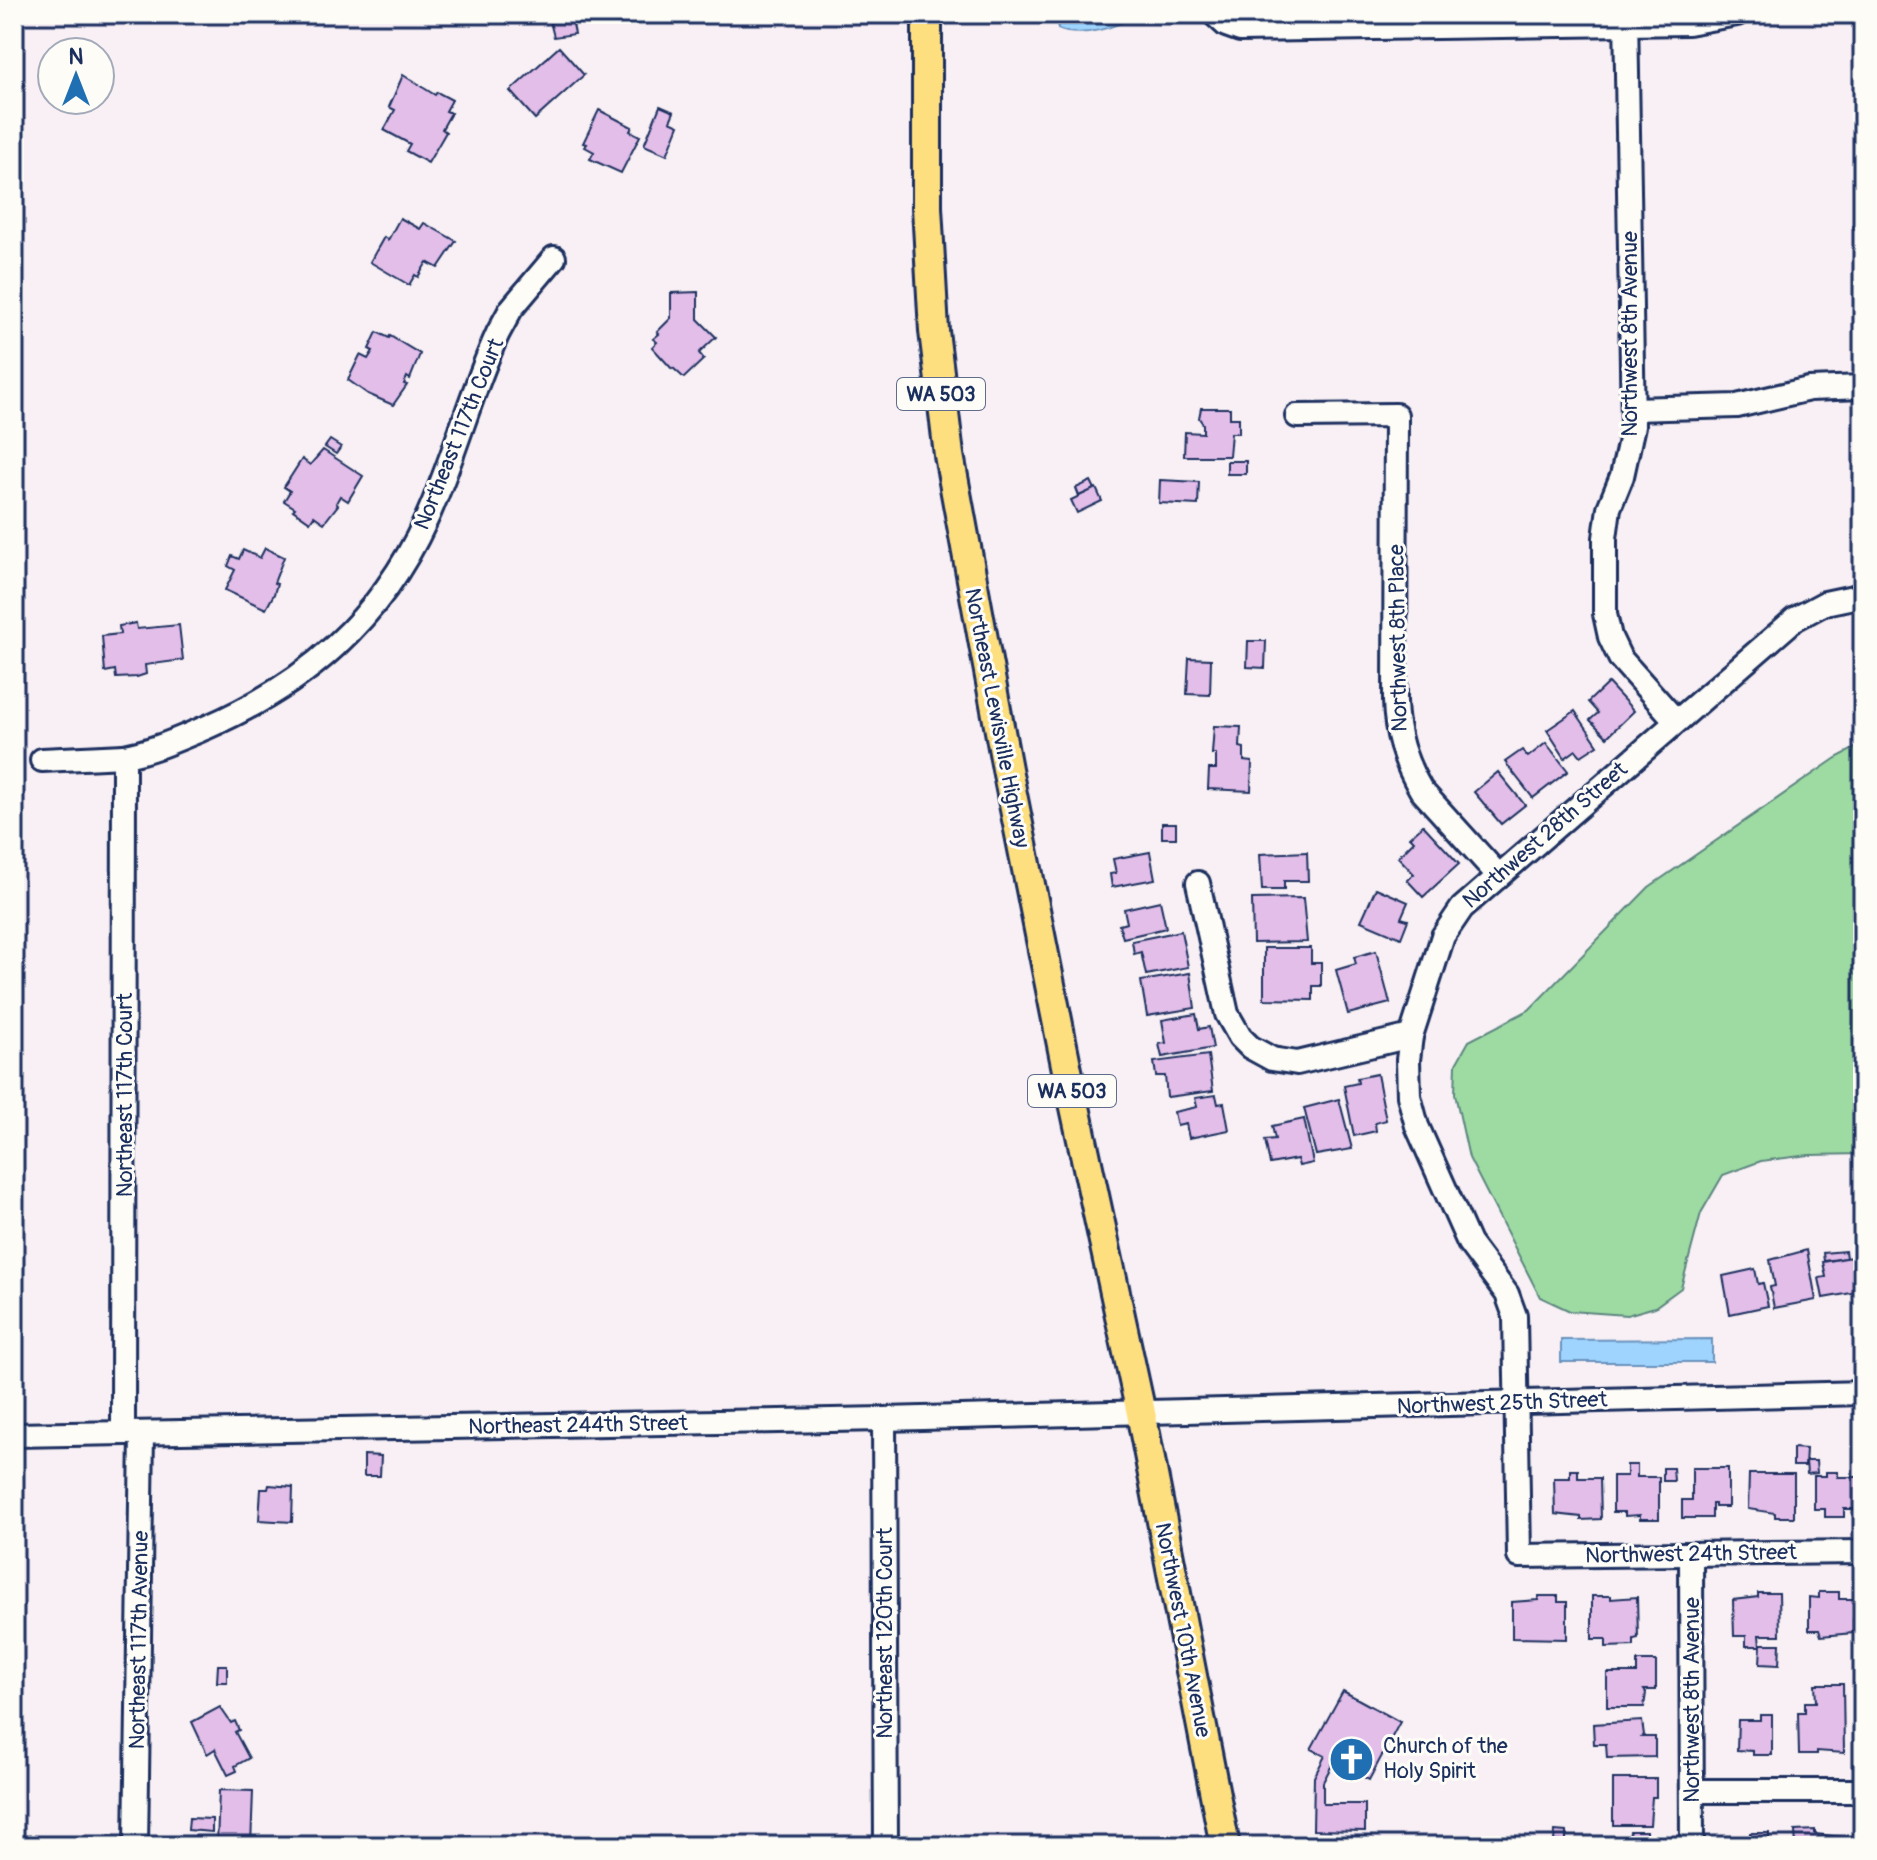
<svg xmlns="http://www.w3.org/2000/svg" width="1877" height="1860" viewBox="0 0 1877 1860" font-family="Pangolin,sans-serif">
  <rect width="100%" height="100%" fill="#f8f0f4"/>
  <filter id="ink" filterUnits="userSpaceOnUse"><feTurbulence type="fractalNoise" baseFrequency=".0125" numOctaves="2"/><feDisplacementMap in="SourceGraphic" scale="16" xChannelSelector="R" yChannelSelector="G"/><feConvolveMatrix kernelMatrix="1 2 1 2 8 2 1 2 1" color-interpolation-filters="sRGB"/></filter>
  <g filter="url(#ink)">
    <!-- green -->
    <polygon fill="#9edba2" stroke="#5c8580" stroke-width="2" points="1863,744 1863,1154 1809,1155 1761,1161 1723,1175 1701,1213 1681,1288 1655,1307 1627,1315 1570,1311 1540,1297 1469,1158 1455,1094 1456,1064 1469,1041 1529,1010 1649,887 1836,758"/>
    <!-- water -->
    <g fill="#9ed4fd" stroke="#6a92bd" stroke-width="2">
      <path d="M1056,14H1138C1118,27 1081,39 1058,29Z"/>
      <polygon points="1712,1339 1712,1362 1561,1362 1561,1340"/>
    </g>
    <!-- building -->
    <g fill="#e2bee9" stroke="#1b2f5e" stroke-width="2">
      <polygon points="548,14 571,14 575,34 554,37"/>
      <polygon points="559,47 584,75 535,119 510,91"/>
      <polygon points="403,75 435,95 437,92 452,100 446,111 451,113 442,129 446,132 428,163 406,151 410,144 384,130 395,110 389,107"/>
      <polygon points="660,106 674,112 670,121 679,125 667,155 644,145"/>
      <polygon points="599,110 632,127 630,131 640,136 621,173 590,159 594,152 585,147 587,144 583,143"/>
      <polygon points="400,218 420,229 424,223 456,241 438,268 427,262 418,277 415,275 409,285 370,262 384,237 388,240"/>
      <polygon points="698,292 698,319 716,337 699,353 704,359 684,378 673,368 672,369 652,347 657,342 653,339 659,334 657,332 671,318 671,293"/>
      <polygon points="377,332 389,338 390,336 420,354 410,379 407,377 404,384 407,385 393,405 368,394 348,380 360,355 368,359 373,351 369,349"/>
      <polygon points="1201,408 1230,408 1230,418 1239,418 1239,433 1231,433 1229,456 1184,456 1185,432 1203,433 1203,424 1199,418"/>
      <polygon points="330,440 341,447 336,454 325,447"/>
      <polygon points="323,450 363,476 348,501 340,496 336,503 338,505 324,523 314,516 310,522 293,510 295,508 284,501 290,491 284,487 302,459 310,465"/>
      <rect x="1227" y="461" width="19" height="13"/>
      <polygon points="1160,480 1199,482 1198,505 1159,503"/>
      <polygon points="1091,481 1095,489 1079,496 1076,488"/>
      <polygon points="1096,488 1102,501 1077,513 1071,500"/>
      <polygon points="265,548 284,557 274,583 277,584 274,594 266,609 225,590 235,570 228,566 232,556 239,559 243,550 260,558"/>
      <polygon points="136,623 137,629 179,625 183,660 145,665 146,674 137,677 116,678 115,670 105,672 102,636 120,634 119,626"/>
      <polygon points="1248,641 1266,641 1265,668 1247,667"/>
      <polygon points="1189,658 1211,659 1210,695 1187,694"/>
      <polygon points="1608,683 1634,711 1607,737 1590,720 1598,713 1588,702"/>
      <polygon points="1575,711 1598,745 1581,756 1576,750 1565,758 1547,730"/>
      <polygon points="1214,726 1241,727 1240,747 1244,748 1244,761 1252,762 1251,791 1208,789 1209,769 1216,769 1216,754 1212,754"/>
      <polygon points="1546,743 1568,771 1533,798 1505,762 1522,750 1528,757"/>
      <polygon points="1498,772 1525,805 1501,824 1474,792"/>
      <rect x="1162" y="823" width="14" height="15"/>
      <polygon points="1423,825 1459,864 1423,897 1407,880 1414,874 1398,857 1414,841 1410,837"/>
      <polygon points="1150,852 1155,879 1112,887 1110,874 1116,873 1113,859"/>
      <polygon points="1307,852 1308,881 1284,881 1284,890 1262,890 1260,854"/>
      <polygon points="1376,888 1408,902 1401,918 1408,920 1401,938 1361,921"/>
      <polygon points="1303,898 1307,942 1253,943 1252,899"/>
      <polygon points="1160,901 1166,928 1123,938 1119,925 1127,923 1124,909"/>
      <polygon points="1181,931 1188,967 1146,975 1141,952 1134,954 1132,941"/>
      <polygon points="1264,948 1311,948 1311,963 1321,963 1321,986 1313,986 1313,1000 1264,999"/>
      <polygon points="1376,951 1390,1003 1348,1014 1336,970 1356,964 1354,957"/>
      <polygon points="1190,973 1195,1008 1147,1016 1141,981"/>
      <polygon points="1196,1014 1199,1029 1209,1027 1213,1048 1162,1057 1159,1044 1166,1043 1162,1020"/>
      <polygon points="1208,1055 1213,1091 1167,1097 1165,1076 1156,1076 1154,1062"/>
      <polygon points="1377,1074 1386,1120 1375,1123 1376,1131 1354,1136 1344,1086 1358,1083 1357,1078"/>
      <polygon points="1216,1095 1218,1104 1224,1103 1229,1130 1189,1138 1186,1124 1177,1126 1174,1112 1197,1107 1195,1098"/>
      <polygon points="1339,1099 1352,1149 1316,1155 1304,1108"/>
      <polygon points="1304,1119 1313,1163 1299,1166 1297,1159 1270,1164 1265,1140 1275,1139 1272,1126"/>
      <polygon points="1807,1250 1816,1300 1774,1308 1770,1287 1775,1286 1770,1260"/>
      <polygon points="1845,1251 1846,1258 1824,1261 1823,1253"/>
      <polygon points="1863,1255 1863,1291 1823,1298 1819,1278 1826,1277 1823,1262"/>
      <polygon points="1755,1269 1758,1284 1763,1283 1768,1306 1730,1314 1723,1276"/>
      <polygon points="1793,1448 1806,1449 1805,1466 1793,1466"/>
      <polygon points="364,1455 381,1456 380,1476 364,1476"/>
      <polygon points="1806,1461 1816,1461 1817,1473 1807,1474"/>
      <polygon points="1627,1465 1637,1465 1637,1477 1659,1477 1659,1519 1640,1519 1640,1515 1625,1516 1625,1512 1613,1512 1613,1476 1627,1476"/>
      <polygon points="1663,1468 1673,1468 1674,1481 1663,1481"/>
      <polygon points="1692,1468 1728,1468 1728,1507 1715,1507 1715,1504 1712,1504 1712,1518 1682,1518 1682,1500 1692,1500"/>
      <polygon points="1570,1470 1578,1470 1578,1478 1600,1478 1601,1519 1581,1520 1581,1517 1555,1514 1554,1478 1570,1478"/>
      <polygon points="1826,1472 1838,1472 1838,1477 1859,1477 1859,1509 1844,1509 1844,1517 1825,1517 1825,1509 1814,1509 1814,1476 1826,1476"/>
      <polygon points="1749,1474 1794,1474 1794,1517 1775,1517 1775,1513 1748,1509"/>
      <polygon points="269,1485 293,1487 292,1522 259,1520 261,1489 268,1489"/>
      <polygon points="1819,1592 1839,1592 1839,1599 1859,1599 1859,1619 1853,1619 1853,1633 1821,1636 1819,1630 1809,1630 1809,1597 1819,1598"/>
      <polygon points="1758,1593 1779,1593 1780,1635 1759,1635 1760,1646 1746,1646 1746,1636 1734,1636 1733,1600 1758,1597"/>
      <polygon points="1538,1596 1558,1596 1558,1602 1567,1602 1567,1639 1512,1638 1512,1602 1538,1600"/>
      <polygon points="1592,1596 1611,1596 1611,1599 1637,1597 1638,1638 1634,1639 1634,1646 1606,1647 1606,1639 1592,1639"/>
      <polygon points="1761,1644 1780,1644 1779,1665 1760,1664"/>
      <polygon points="1637,1661 1656,1661 1656,1690 1644,1690 1646,1693 1644,1707 1607,1707 1607,1673 1637,1673"/>
      <polygon points="218,1665 227,1665 227,1682 217,1682"/>
      <polygon points="1815,1684 1843,1684 1844,1753 1817,1751 1817,1754 1799,1754 1798,1712 1805,1712 1805,1702 1816,1702"/>
      <polygon points="1343,1691 1400,1722 1369,1780 1334,1761 1323,1782 1323,1804 1365,1804 1365,1831 1313,1830 1314,1777 1325,1756 1311,1749"/>
      <polygon points="220,1707 231,1723 235,1721 239,1730 235,1732 249,1758 235,1766 237,1771 228,1775 215,1749 207,1754 192,1722"/>
      <polygon points="1760,1715 1772,1715 1772,1755 1753,1755 1753,1751 1737,1750 1738,1720 1760,1720"/>
      <polygon points="1642,1721 1644,1735 1642,1737 1655,1737 1655,1757 1607,1758 1606,1744 1594,1744 1593,1724"/>
      <polygon points="1613,1779 1656,1779 1656,1797 1652,1797 1650,1825 1613,1825"/>
      <polygon points="219,1790 253,1791 251,1846 217,1846"/>
      <polygon points="189,1818 212,1819 212,1832 188,1830"/>
      <polygon points="1815,1830 1815,1834 1841,1837 1841,1846 1796,1846 1795,1831"/>
      <polygon points="1555,1831 1566,1832 1566,1842 1554,1841"/>
      <polygon points="1630,1831 1646,1831 1646,1841 1629,1841"/>
      <polygon points="1750,1833 1769,1833 1769,1846 1736,1846 1750,1846"/>
      <polygon points="1655,1842 1655,1846 1606,1846 1606,1843"/>
    </g>
    <g fill="none" stroke-linecap="round" stroke-linejoin="round">
      <defs>
        <g id="minor">
          <polyline points="1214,14 1226,25 1240,30 1688,23 1737,14"/>
          <polyline points="1626,14 1633,426 1622,476 1609,508 1605,538 1605,614 1610,637 1620,658 1676,721"/>
          <polyline points="1633,409 1737,406 1809,389 1863,387"/>
          <path d="M1297,416L1396,415L1395,701C1396,734 1404,761 1421,790L1498,875"/>
          <polyline points="1863,595 1825,603 1795,619 1462,908 1443,936 1411,1036 1408,1060 1409,1096 1417,1126 1469,1243 1507,1294 1515,1316 1519,1556 1863,1552"/>
          <polyline points="42,760 124,756"/>
          <polyline points="1198,883 1227,1014 1240,1037 1250,1047 1272,1059 1297,1063 1411,1036"/>
          <polyline points="884,1419 886,1846"/>
          <path d="M123,1433L124,756C153,751 178,739 205,728C305,685 380,620 426,520C454,459 470,394 498,333L511,309L554,258"/>
          <polyline points="14,1435 884,1419 1863,1393"/>
          <polyline points="1691,1555 1692,1846"/>
          <polyline points="1692,1791 1863,1791"/>
          <polyline points="136,1846 142,1433"/>
        </g>
        <polyline id="major" points="927,14 927,207 934,331 949,455 1007,769 1067,1070 1141,1413 1225,1846"/>
      </defs>
      <!-- minor casing -->
      <use href="#minor" stroke="#1b2f5e" stroke-width="28"/>
      <!-- major casing -->
      <use href="#major" stroke="#1b2f5e" stroke-width="34"/>
      <!-- minor -->
      <use href="#minor" stroke="#fdfcf7" stroke-width="22"/>
      <!-- major -->
      <use href="#major" stroke="#fedf80" stroke-width="28"/>
    </g>
  </g>
  <!-- icons -->
  <defs>
    <symbol id="church-disc" viewBox="-11 -11 22 22"><circle r="9.5" fill="#1f6fb2" stroke="#fdfcf7"/><path d="M-1.2-6h2.4v3.5h3.3v2.4h-3.3V6h-2.4V-.1h-3.3v-2.4h3.3Z" fill="#fff"/></symbol>
  </defs>
  <g fill-rule="evenodd">
    <use href="#church-disc" x="1326" y="1734" width="51" height="51"/>
  </g>
  <g text-anchor="middle" dominant-baseline="central" stroke-width="6" stroke-linejoin="round" paint-order="stroke">
    <!-- shield labels -->
    <g fill="#fdfcf7" stroke="#5f6c8c" stroke-width="2">
      <rect x="897" y="378" width="88" height="32" rx="6"/>
      <rect x="1028" y="1075" width="88" height="32" rx="6"/>
    </g>
    <g font-size="20" font-weight="bold" fill="#1b2f5e">
      <text x="941" y="394">WA 503</text>
      <text x="1072" y="1091">WA 503</text>
    </g>
    <!-- street labels -->
    <g font-size="22" fill="#1b2f5e" stroke="#fdfcf7">
      <text transform="translate(1630 334) rotate(-90)">Northwest 8th Avenue</text>
      <text transform="translate(459 434) rotate(-68)">Northeast 117th Court</text>
      <text transform="translate(1398 638) rotate(-91)">Northwest 8th Place</text>
      <text transform="translate(997 718) rotate(79)">Northeast Lewisville Highway</text>
      <text transform="translate(1545 835) rotate(-41)">Northwest 28th Street</text>
      <text transform="translate(125 1095) rotate(-90)">Northeast 117th Court</text>
      <text transform="translate(1502 1403) rotate(-2)">Northwest 25th Street</text>
      <text transform="translate(578 1425) rotate(-1)">Northeast 244th Street</text>
      <text transform="translate(1691 1554) rotate(-1)">Northwest 24th Street</text>
      <text transform="translate(1183 1630) rotate(79)">Northwest 10th Avenue</text>
      <text transform="translate(885 1633) rotate(-90)">Northeast 120th Court</text>
      <text transform="translate(139 1640) rotate(-89)">Northeast 117th Avenue</text>
      <text transform="translate(1692 1700) rotate(-90)">Northwest 8th Avenue</text>
    </g>
    <!-- poi labels -->
    <g font-size="22" fill="#1b2f5e" stroke="#fdfcf7" text-anchor="start">
      <text x="1383" y="1746">Church of the<tspan x="1383" dy="25">Holy Spirit</tspan></text>
    </g>
  </g>
  <!-- margin -->
  <rect width="1877" height="1860" fill="none" stroke="#fdfcf7" stroke-width="48"/>
  <rect x="24" y="24" width="1829" height="1812" fill="none" stroke="#1b2f5e" stroke-width="3" filter="url(#ink)"/>
  <!-- north arrow -->
  <g transform="translate(76 76)"><circle r="38" fill="#fdfcf7" stroke="#a3aaba" stroke-width="2"/>
  <path d="M0-6L14 30L0 20L-14 30Z" fill="#1f6fb2"/>
  <text y="-12" font-size="22" font-weight="bold" text-anchor="middle" fill="#1b2f5e">N</text>
  </g>
</svg>
